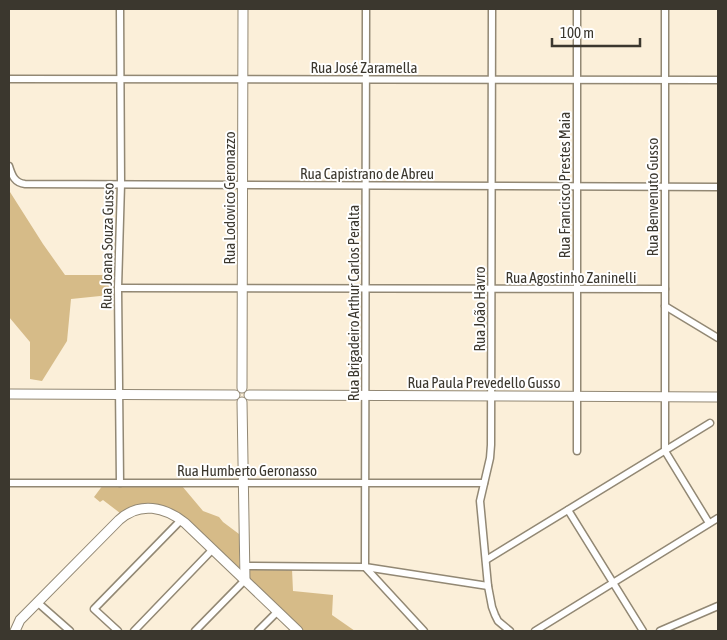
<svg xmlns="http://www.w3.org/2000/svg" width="727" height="640" viewBox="0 0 727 640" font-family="'Asap Condensed',sans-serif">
  <rect width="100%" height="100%" fill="#fbefd9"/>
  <!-- green -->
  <g fill="#d6bb88">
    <polygon points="9,187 10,192 43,244 65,275 109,275 110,295 71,299 67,341 42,381 30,379 30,342 9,317"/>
    <polygon points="103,485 182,486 203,511 219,517 223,522 239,534 239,570 182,516 133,507 125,510 120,513 103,500 100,502 94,497"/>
    <polygon points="248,569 292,569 293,591 333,595 332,615 355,631 302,631 248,579"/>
  </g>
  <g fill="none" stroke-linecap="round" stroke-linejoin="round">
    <defs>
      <g id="street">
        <polyline points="366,9 365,567 424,631"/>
        <polyline points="492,9 491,445 490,458 480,501 488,586 492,607 495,615 498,621 510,631"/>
        <polyline points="665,9 665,451 709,523"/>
        <polyline points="9,79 718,80"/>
        <path d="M9,166C12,176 15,183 25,184L718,187"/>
        <polyline points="118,288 665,289"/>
        <polyline points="665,306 718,338"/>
        <polyline points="577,451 577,9"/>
        <polyline points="9,483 484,483"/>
        <polyline points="120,483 118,288 121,184 120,9"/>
        <polyline points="568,510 643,631"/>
        <polyline points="486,560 710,423"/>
        <polyline points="244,566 365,567 488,586"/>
        <polyline points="37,602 70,631"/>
        <polyline points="118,631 94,609 181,520"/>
        <polyline points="134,631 213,549"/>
        <polyline points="195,631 245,580"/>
        <polyline points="258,631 278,611"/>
        <polyline points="535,631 718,518"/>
        <polyline points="660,631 718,606"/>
      </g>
      <g id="secondary">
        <polyline points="242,388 243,9"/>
        <polyline points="9,394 235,395"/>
        <polyline points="249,395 718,397"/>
        <polyline points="242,402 245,580"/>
        <path d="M15,631L20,620L24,616L119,520C140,501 165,507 185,523L298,631"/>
      </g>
    </defs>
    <!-- street casing -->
    <use href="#street" stroke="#928874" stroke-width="9"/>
    <!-- secondary casing -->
    <use href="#secondary" stroke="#928874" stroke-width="11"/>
    <!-- street -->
    <use href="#street" stroke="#fff" stroke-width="6"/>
    <!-- secondary -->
    <use href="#secondary" stroke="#fff" stroke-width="9"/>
  </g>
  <g text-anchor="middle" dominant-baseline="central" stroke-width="4" stroke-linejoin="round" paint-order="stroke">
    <!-- street labels -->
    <g font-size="15" fill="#3b372e" stroke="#fff">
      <text x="364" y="67">Rua José Zaramella</text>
      <text x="367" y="173">Rua Capistrano de Abreu</text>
      <text transform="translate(564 185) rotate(-90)">Rua Francisco Prestes Maia</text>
      <text transform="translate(652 197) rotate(-90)">Rua Benvenuto Gusso</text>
      <text transform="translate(229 198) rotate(-90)">Rua Lodovico Geronazzo</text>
      <text transform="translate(107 246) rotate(-89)">Rua Joana Souza Gusso</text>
      <text x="571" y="277">Rua Agostinho Zaninelli</text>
      <text transform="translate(353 303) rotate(-90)">Rua Brigadeiro Arthur Carlos Peralta</text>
      <text transform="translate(479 309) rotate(-90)">Rua João Havro</text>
      <text x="484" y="382">Rua Paula Prevedello Gusso</text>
      <text x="247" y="470">Rua Humberto Geronasso</text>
    </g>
  </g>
  <!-- border -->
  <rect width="727" height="640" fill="none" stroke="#3b372e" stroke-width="20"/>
  <!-- scale -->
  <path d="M552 38v8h88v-8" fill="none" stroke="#3b372e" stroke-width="2.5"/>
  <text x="560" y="38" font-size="15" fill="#3b372e" stroke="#ffffff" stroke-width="4" paint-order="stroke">100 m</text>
</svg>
